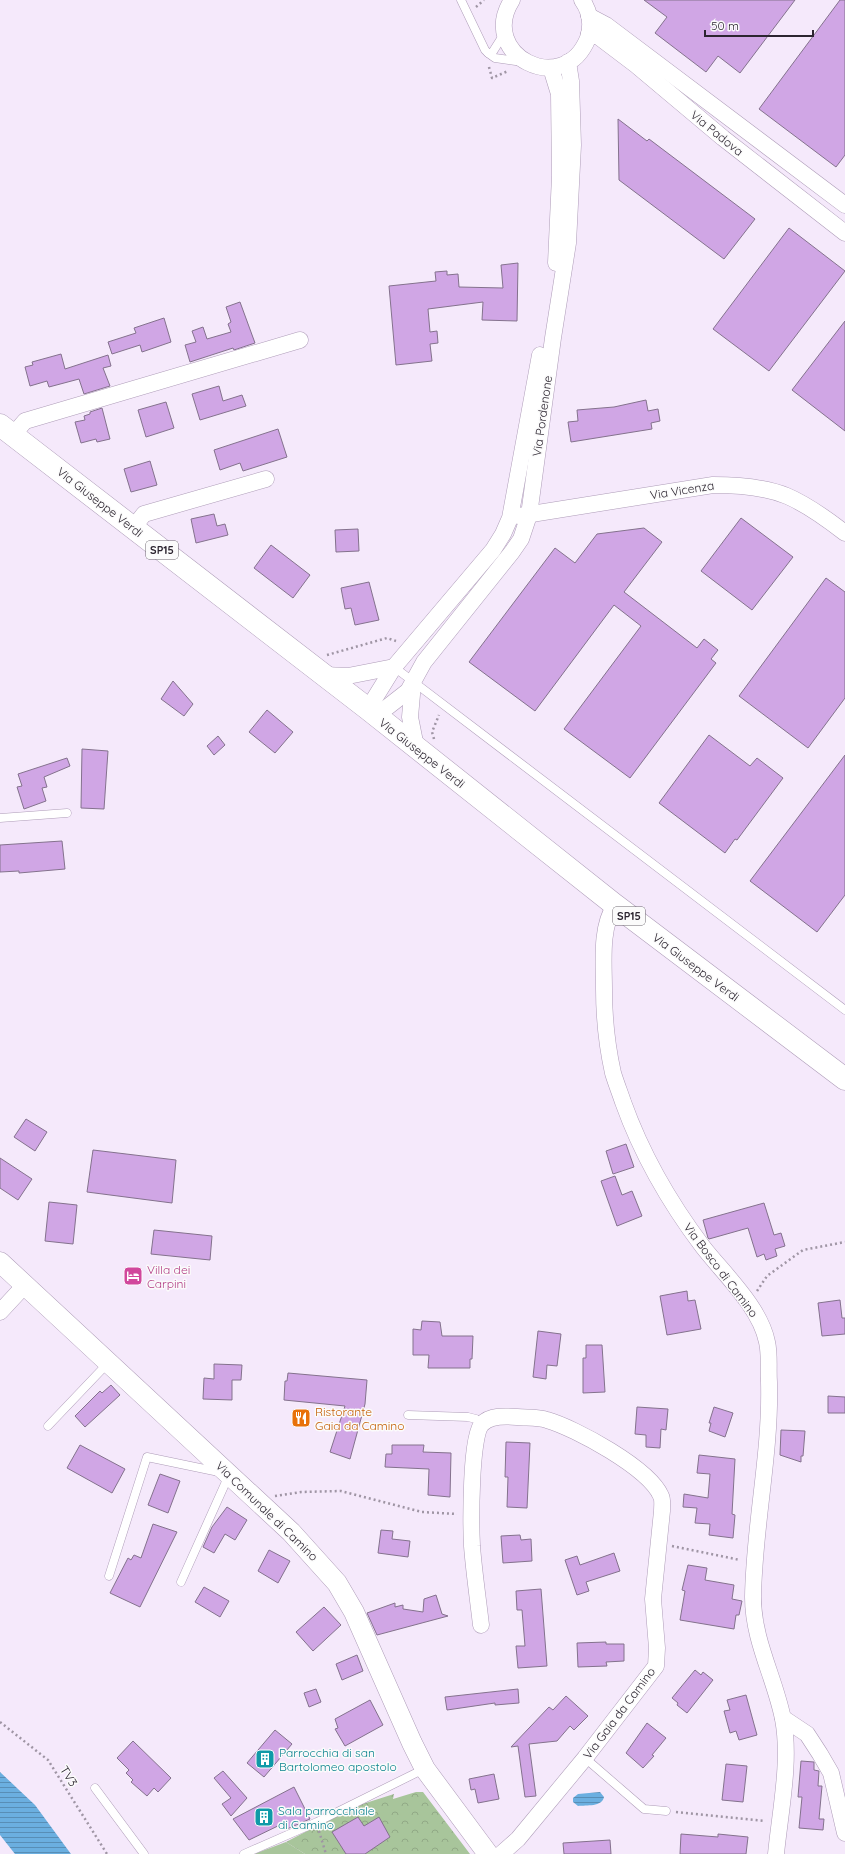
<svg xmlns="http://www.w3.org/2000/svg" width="845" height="1854" viewBox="0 0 845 1854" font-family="Quicksand,sans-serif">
  <defs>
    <pattern id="park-crowns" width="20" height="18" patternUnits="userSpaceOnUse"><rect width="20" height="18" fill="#a8c59b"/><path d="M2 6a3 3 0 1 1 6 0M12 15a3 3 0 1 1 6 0" fill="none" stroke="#91a986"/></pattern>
    <pattern id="water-rules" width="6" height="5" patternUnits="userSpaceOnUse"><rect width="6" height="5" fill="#6bafe0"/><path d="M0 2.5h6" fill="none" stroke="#588eb6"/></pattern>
  </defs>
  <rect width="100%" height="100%" fill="#f5e9fb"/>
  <!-- park -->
  <polygon fill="url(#park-crowns)" points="416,1792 423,1792 470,1854 305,1854 286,1842 353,1807 394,1794 393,1799"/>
  <!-- garden -->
  <polygon fill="#a8c59b" points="286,1842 305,1854 254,1854"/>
  <!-- water -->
  <g fill="url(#water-rules)">
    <polygon points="0,1772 35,1805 71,1854 15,1854 0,1835"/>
    <path d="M600,1792L604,1797C602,1807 587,1805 578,1806L573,1802V1798L578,1794Z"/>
  </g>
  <!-- building -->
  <g fill="#d0a6e5" stroke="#84728d">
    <polygon points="644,0 795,0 740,73 718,56 706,72 655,33 667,17"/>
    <polygon points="840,0 845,0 845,155 836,167 759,109"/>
    <polygon points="618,119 647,141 649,139 755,219 724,259 619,180"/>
    <polygon points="789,228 845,271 769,371 713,329"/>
    <polygon points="518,263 517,321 482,320 483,302 428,309 430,332 437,331 438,343 430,344 432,361 396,365 389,286 436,281 435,272 447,271 447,275 458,274 459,287 503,288 501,265"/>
    <polygon points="240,302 255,343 234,350 233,348 190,362 185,345 196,342 192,331 203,327 207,339 231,332 228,324 231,322 226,307"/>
    <polygon points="164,318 171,342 142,352 140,345 112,354 108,342 136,333 134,328"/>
    <polygon points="845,321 845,431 792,390"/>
    <polygon points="61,354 65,369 108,355 111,366 103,368 110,386 84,394 79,379 49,387 47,381 30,386 25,367 33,365 32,362"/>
    <polygon points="219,386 223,401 242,395 246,406 200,420 192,394"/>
    <polygon points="646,400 648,411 658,409 660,421 651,423 652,429 571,442 568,422 578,421 577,410 614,407"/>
    <polygon points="166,402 174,428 146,437 138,410"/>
    <polygon points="102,408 110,439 97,442 96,439 81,443 75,422 85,420 84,416 90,414 90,412"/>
    <polygon points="278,429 287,457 243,471 240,463 220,470 214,450"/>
    <polygon points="150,461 157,485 131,492 124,469"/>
    <polygon points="214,514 217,526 225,524 228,535 196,543 191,519"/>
    <polygon points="741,518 793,557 752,610 701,571"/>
    <polygon points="644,528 662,542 624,592 697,648 704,639 718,650 711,659 716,663 630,778 564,729 641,626 614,605 535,711 469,662 555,548 575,563 597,534"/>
    <polygon points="358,529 359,551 336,552 335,530"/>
    <polygon points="271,545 310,575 293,598 254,568"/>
    <polygon points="826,578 845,592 845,698 808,748 739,696"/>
    <polygon points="369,582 379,620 355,625 351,608 345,609 341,588"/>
    <polygon points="173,681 193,704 184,716 161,699"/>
    <polygon points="267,710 293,732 275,753 249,732"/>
    <polygon points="709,735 750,766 757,758 783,778 737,840 735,839 725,853 659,803"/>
    <polygon points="218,736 225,745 214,755 207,746"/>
    <polygon points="82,749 108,751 104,809 81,808"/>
    <polygon points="845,755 845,895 817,932 750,881"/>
    <polygon points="67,758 70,766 44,777 47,787 42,788 46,801 24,809 17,787 22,786 18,774"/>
    <polygon points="62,841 65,869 19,873 19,871 0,872 0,845"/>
    <polygon points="26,1119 47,1132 35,1151 14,1137"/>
    <polygon points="626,1144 634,1167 613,1174 606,1151"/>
    <polygon points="93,1150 176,1160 172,1203 87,1192"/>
    <polygon points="0,1158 32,1179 18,1200 0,1188"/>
    <polygon points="615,1176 622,1195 632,1191 642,1216 617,1226 601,1181"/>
    <polygon points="49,1202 77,1205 73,1244 45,1241"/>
    <polygon points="764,1203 774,1235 781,1233 785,1246 775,1249 777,1256 766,1260 764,1254 757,1257 748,1228 709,1239 708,1238 703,1220"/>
    <polygon points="154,1230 212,1236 210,1260 151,1254"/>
    <polygon points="687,1291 688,1301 695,1300 701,1329 667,1335 660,1296"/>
    <polygon points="840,1300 842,1318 845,1318 845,1334 822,1336 818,1303"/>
    <polygon points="422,1321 440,1322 442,1336 473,1336 472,1359 470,1359 470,1368 428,1368 429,1355 413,1355 413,1329 421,1330"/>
    <polygon points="538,1331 561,1334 557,1366 547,1365 546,1379 533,1377"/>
    <polygon points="586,1345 602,1345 605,1392 583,1393 583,1358 586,1358"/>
    <polygon points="214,1364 242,1365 241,1380 232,1380 232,1400 203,1399 204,1378 214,1379"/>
    <polygon points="288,1373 367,1380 365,1404 350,1459 330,1452 345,1406 284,1400 285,1381 287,1381"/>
    <polygon points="111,1385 120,1395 85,1427 75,1416 100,1391 102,1393"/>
    <polygon points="828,1396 845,1397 845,1413 828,1413"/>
    <polygon points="637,1407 668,1409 666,1430 661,1429 660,1448 646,1447 646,1435 635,1434"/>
    <polygon points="714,1407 733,1413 725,1437 709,1431 711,1423 709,1423"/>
    <polygon points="781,1430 805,1431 803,1456 801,1456 801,1462 780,1455"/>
    <polygon points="506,1442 530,1443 527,1508 507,1507 508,1477 505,1477"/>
    <polygon points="80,1445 125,1469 112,1493 67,1468"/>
    <polygon points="392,1445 424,1445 423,1452 451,1453 450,1497 428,1495 429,1469 385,1467 386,1454 392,1454"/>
    <polygon points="699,1455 735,1459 732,1514 735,1515 733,1538 709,1535 710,1524 695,1523 697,1508 683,1507 684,1494 708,1498 710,1474 697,1473"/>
    <polygon points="160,1474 180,1481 168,1513 148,1505"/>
    <polygon points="227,1507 247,1520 235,1540 225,1534 214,1553 203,1547 212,1527"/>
    <polygon points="153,1524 177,1532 140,1607 110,1593 128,1558 131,1560 134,1555 141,1558"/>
    <polygon points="381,1530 393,1531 392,1539 410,1541 408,1557 378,1553"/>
    <polygon points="520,1535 521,1540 531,1539 532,1561 503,1563 501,1536"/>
    <polygon points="269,1550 290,1561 278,1583 258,1571"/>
    <polygon points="614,1553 620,1571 586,1582 589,1591 577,1595 565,1560 577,1556 580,1565"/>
    <polygon points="688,1565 707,1568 705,1580 734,1585 732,1599 742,1601 739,1615 736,1615 734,1629 680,1620 685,1591 682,1590"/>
    <polygon points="204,1587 229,1601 220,1617 195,1602"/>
    <polygon points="541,1589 547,1666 518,1668 516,1646 525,1646 522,1610 517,1610 516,1591"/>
    <polygon points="436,1595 442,1614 448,1616 377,1635 367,1613 395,1603 395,1607 403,1605 403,1609 423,1612 424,1599"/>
    <polygon points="324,1607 341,1625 313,1651 296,1632"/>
    <polygon points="606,1642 606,1644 624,1644 624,1661 606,1662 607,1666 578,1667 577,1643"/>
    <polygon points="357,1655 363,1671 342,1680 336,1664"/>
    <polygon points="695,1670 701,1675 703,1672 713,1680 687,1713 677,1705 678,1703 672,1698"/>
    <polygon points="316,1689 321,1702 309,1707 304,1693"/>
    <polygon points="518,1689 519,1703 495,1705 495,1703 447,1710 445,1697"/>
    <polygon points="746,1695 757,1735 739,1740 736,1731 730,1733 724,1711 730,1710 727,1700"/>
    <polygon points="566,1696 588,1716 574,1730 570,1726 557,1741 529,1744 536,1796 525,1797 518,1746 511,1747 549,1707 553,1710"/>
    <polygon points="370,1700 383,1725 345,1746 335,1729 338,1728 335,1719"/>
    <polygon points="647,1723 666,1738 652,1755 654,1756 643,1768 626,1753"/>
    <polygon points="275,1730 292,1744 264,1777 247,1763"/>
    <polygon points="133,1741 171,1778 158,1792 154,1788 147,1796 131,1782 133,1780 126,1773 129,1770 117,1758"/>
    <polygon points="801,1761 814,1762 814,1770 819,1771 818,1786 822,1786 819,1819 824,1819 823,1830 799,1828 802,1797 798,1797"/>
    <polygon points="726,1764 747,1766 743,1802 722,1800"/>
    <polygon points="223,1771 247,1798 231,1816 222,1804 231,1798 214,1778"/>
    <polygon points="494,1774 499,1799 478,1803 475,1789 471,1790 469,1779"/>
    <polygon points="294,1787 310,1819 287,1829 284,1823 249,1840 233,1819"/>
    <polygon points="358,1817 364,1826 379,1817 390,1837 365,1854 346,1854 332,1832"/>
    <polygon points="681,1834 718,1837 718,1834 748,1837 746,1854 680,1854"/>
    <polygon points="610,1840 611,1854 564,1854 563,1843"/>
  </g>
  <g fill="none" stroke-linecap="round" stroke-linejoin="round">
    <defs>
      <g id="service">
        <polyline points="461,0 485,50 488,53"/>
        <polyline points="504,34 492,53 488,53 495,58 523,62"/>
        <polyline points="394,667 845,1010"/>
        <polyline points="0,818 67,813"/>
        <polyline points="408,1415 468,1417 476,1419 482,1424"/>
        <polyline points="48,1426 108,1363"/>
        <polyline points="109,1576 147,1457 219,1472"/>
        <polyline points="181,1582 229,1475"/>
        <polyline points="585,1758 644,1809 666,1811"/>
        <polyline points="95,1788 144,1854"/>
        <polyline points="244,1854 317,1822 424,1769"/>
      </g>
      <g id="minor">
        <path d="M512,0C477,55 564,99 588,38C592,25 590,11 582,0"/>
        <polyline points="589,16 606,25 845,205"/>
        <polyline points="589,34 599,37 636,65 723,138 845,233"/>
        <polyline points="551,68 559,94 560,176 556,263"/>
        <polyline points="13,435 25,421 300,340"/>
        <path d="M519,516L713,485C737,485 765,487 787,496C808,505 827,519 845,533"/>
        <polyline points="133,528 144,514 266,479"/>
        <polyline points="323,675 348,676 394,667"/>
        <polyline points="413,683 410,717 416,747"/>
        <polyline points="368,709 394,667 493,550 503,534 510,518 540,355"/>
        <polyline points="376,716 408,691 424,662 512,552 521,539 529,515 553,338 568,243 573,145 571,81 568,62"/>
        <path d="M615,905C600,928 604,963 604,989C604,1017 607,1046 613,1073C616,1083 620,1093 623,1102C642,1155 669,1202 703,1247C724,1274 760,1307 767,1342C770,1355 768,1369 769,1382C771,1454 754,1525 753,1597C753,1641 775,1678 783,1719C791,1761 780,1812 776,1854"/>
        <polyline points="0,1312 25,1285"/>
        <path d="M481,1625C478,1599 474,1572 472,1546C471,1527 470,1435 482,1424C490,1415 506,1416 517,1417C526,1418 538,1417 547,1420C575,1428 649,1468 661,1496C663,1500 662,1507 662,1511L653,1599L657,1648L656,1666L585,1758L518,1839L501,1854"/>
        <polyline points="783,1718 807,1734 820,1754 831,1773 845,1833"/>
      </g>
      <polyline id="tertiary" points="0,1262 291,1532 337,1583 354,1612 412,1743 425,1769 488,1854"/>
      <polyline id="primary" points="0,425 368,709 615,905 845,1079"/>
    </defs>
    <!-- service casing -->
    <use href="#service" stroke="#ae9cb8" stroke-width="9"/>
    <!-- minor casing -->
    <use href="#minor" stroke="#ae9cb8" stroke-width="17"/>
    <!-- tertiary casing -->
    <use href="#tertiary" stroke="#ae9cb8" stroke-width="21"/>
    <!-- primary casing -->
    <use href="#primary" stroke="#ae9cb8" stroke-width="23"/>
    <!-- path -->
    <g stroke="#9f95a4" stroke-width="2.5" stroke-dasharray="2 3" stroke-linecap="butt">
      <polyline points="476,7 484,0"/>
      <polyline points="489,67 492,78 508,71"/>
      <polyline points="327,655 387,638 396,641"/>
      <polyline points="434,739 432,732 439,715"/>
      <polyline points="757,1291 767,1276 803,1250 845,1242"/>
      <polyline points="275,1496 301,1492 341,1491 422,1512 457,1514"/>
      <polyline points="672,1546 740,1560"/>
      <polyline points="0,1722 48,1760 107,1854"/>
      <polyline points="676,1812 765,1821"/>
      <polyline points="319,1831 326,1854"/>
    </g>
    <!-- service -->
    <use href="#service" stroke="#fff" stroke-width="8"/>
    <!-- minor -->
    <use href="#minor" stroke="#fff" stroke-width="16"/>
    <!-- tertiary -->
    <use href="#tertiary" stroke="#fff" stroke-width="20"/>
    <!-- primary -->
    <use href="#primary" stroke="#fff" stroke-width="22"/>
  </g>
  <!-- icons -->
  <defs>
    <symbol id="hotel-square" viewBox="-11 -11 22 22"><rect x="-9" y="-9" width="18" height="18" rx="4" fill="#d1479c" stroke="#fbfbfb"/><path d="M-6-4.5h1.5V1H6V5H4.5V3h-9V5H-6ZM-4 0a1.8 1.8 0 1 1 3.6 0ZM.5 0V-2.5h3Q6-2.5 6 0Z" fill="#fff"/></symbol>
    <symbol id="restaurant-square" viewBox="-11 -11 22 22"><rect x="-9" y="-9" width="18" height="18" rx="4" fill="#e8710a" stroke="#fbfbfb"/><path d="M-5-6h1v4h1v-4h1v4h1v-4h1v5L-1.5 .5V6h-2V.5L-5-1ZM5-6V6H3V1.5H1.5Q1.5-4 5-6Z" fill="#fff"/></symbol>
    <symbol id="building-square" viewBox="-11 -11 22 22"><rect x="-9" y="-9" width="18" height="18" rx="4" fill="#0f9aa8" stroke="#fbfbfb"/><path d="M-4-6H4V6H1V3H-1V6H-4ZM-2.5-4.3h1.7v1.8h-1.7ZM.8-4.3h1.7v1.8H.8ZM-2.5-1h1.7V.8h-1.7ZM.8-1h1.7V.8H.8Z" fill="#fff"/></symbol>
  </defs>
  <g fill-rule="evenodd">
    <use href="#hotel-square" x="122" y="1265" width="22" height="22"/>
    <use href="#restaurant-square" x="290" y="1407" width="22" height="22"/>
    <use href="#building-square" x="254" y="1748" width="22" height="22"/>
    <use href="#building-square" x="253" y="1806" width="22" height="22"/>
  </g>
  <g text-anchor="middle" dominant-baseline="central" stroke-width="3" stroke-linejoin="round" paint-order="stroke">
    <!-- shield labels -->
    <g fill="#fbfbfb" stroke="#6a656d" stroke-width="1">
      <rect x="146" y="541" width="32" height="18" rx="3"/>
      <rect x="613" y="907" width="32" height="18" rx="3"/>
    </g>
    <g font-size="11" font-weight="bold" fill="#2c2530">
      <text x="162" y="550">SP15</text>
      <text x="629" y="916">SP15</text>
    </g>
    <!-- street labels -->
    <g font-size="12" fill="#2c2530" stroke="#fbfbfb">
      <text transform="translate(717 133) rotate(39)">Via Padova</text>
      <text transform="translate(542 416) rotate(-82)">Via Pordenone</text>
      <text transform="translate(682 490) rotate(-9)">Via Vicenza</text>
      <text transform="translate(100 502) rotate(38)">Via Giuseppe Verdi</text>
      <text transform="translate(422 753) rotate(38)">Via Giuseppe Verdi</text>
      <text transform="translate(696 967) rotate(37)">Via Giuseppe Verdi</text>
      <text transform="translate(721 1270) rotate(53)">Via Bosco di Camino</text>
      <text transform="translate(267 1511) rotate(44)">Via Comunale di Camino</text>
      <text transform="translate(619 1713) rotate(-53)">Via Gaia da Camino</text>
      <text transform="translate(69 1776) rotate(58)">TV3</text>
    </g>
    <!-- hotel labels -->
    <g font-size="12" fill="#b23c85" stroke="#fbfbfb" text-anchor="start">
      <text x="147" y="1269">Villa dei<tspan x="147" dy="14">Carpini</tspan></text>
    </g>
    <!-- food labels -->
    <g font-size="12" fill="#c56008" stroke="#fbfbfb" text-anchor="start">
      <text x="315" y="1411">Ristorante<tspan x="315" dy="14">Gaia da Camino</tspan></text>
    </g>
    <!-- culture labels -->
    <g font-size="12" fill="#0d838f" stroke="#fbfbfb" text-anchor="start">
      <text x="279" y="1752">Parrocchia di san<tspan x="279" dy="14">Bartolomeo apostolo</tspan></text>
      <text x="278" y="1810">Sala parrocchiale<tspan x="278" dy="14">di Camino</tspan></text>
    </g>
  </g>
  <!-- scale -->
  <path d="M705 30v6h108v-6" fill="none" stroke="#2c2530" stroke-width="2"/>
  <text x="711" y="30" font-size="12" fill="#2c2530" stroke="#fbfbfb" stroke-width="3" paint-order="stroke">50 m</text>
</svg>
